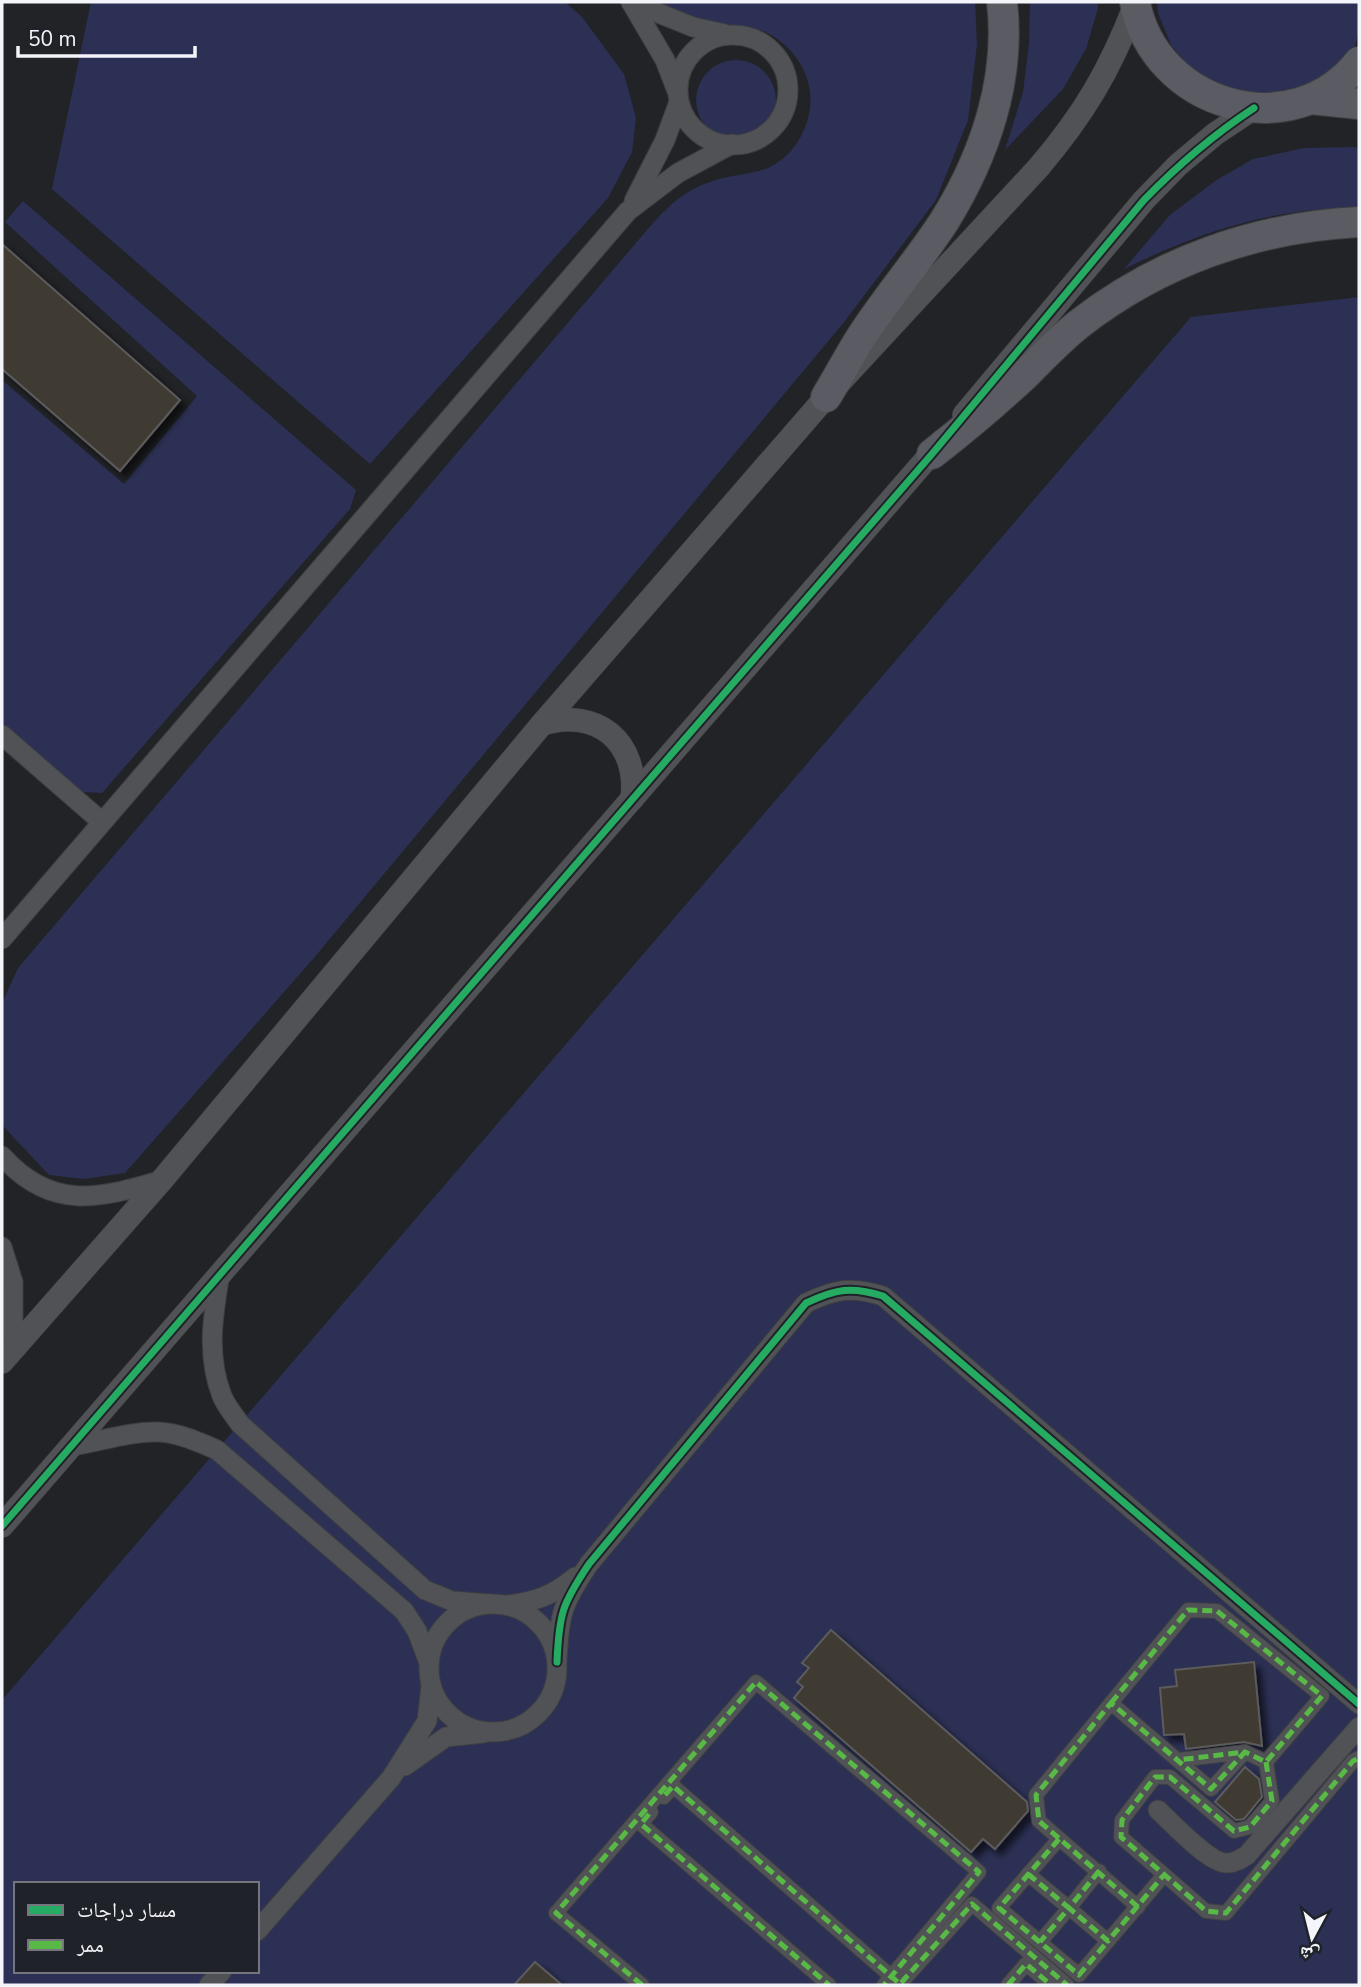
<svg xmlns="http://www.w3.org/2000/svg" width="1361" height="1987" viewBox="0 0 1361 1987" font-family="'Nunito Sans','Noto Naskh Arabic',sans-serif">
  <defs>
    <filter id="shadow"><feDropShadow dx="6" dy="6" stdDeviation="3.5" flood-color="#0009"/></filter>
  </defs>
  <rect width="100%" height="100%" fill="#222327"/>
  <!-- green -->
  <g fill="#2c3054" fill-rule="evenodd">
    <polygon points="91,2 565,2 582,17 624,74 636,118 632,152 608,198 370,464 52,189"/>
    <path d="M646,2H975L977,44L968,120L936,200L845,321L313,959L125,1173L84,1179L49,1175L3,1126L2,1121V1003L18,968L653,223C671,203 687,189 713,181C730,175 749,175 765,169C797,157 816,118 809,86C804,65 792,48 773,36C749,21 721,30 695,24C679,20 662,9 646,2Z"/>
    <polygon points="1030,2 1098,2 1098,8 1086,49 1063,89 1005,150 1023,92 1029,43"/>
    <polygon points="1157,2 1359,2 1359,31 1355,46 1331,74 1272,98 1232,94 1196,75 1171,45 1158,13"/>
    <circle cx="736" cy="100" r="40"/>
    <path d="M1354,147L1359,148V208C1275,207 1199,232 1124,269L1170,215L1215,181L1253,159L1304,148Z"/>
    <polygon points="23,201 356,490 350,509 102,793 82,792 2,726 2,380 124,484 197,396 5,222"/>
    <path d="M1359,297V1985H2V1700L1191,317ZM16,1884H257V1971H16Z"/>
  </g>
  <!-- building -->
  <g fill="#3f3a32" stroke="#5c5b5c" stroke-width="2" filter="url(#shadow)">
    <polygon points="2,244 180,400 120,471 2,369"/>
    <polygon points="831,1630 1027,1802 1028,1811 995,1849 983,1839 971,1852 794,1698 803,1687 797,1682 809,1668 802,1663"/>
    <polygon points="1254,1662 1262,1746 1244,1742 1186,1749 1184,1734 1164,1735 1160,1688 1177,1686 1175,1670"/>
    <polygon points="1245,1767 1259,1779 1262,1797 1244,1819 1236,1820 1215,1802"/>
    <polygon points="535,1962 562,1985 514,1985"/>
  </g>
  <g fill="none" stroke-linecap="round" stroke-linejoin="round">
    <defs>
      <g id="pedestrian">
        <polyline points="1111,1703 1188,1610 1217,1611 1322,1696 1266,1762 1245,1752"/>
        <polyline points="1266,1762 1272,1801 1250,1827 1234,1831 1170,1777 1155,1777 1122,1820 1121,1837 1206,1911 1226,1913 1353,1761 1359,1758"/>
        <polyline points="664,1797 673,1786 900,1984 972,1904 1067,1985"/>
        <polyline points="651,1812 641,1824 829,1985"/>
        <polyline points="1059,1839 999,1908 1079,1975 1108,1941"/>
        <polyline points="1099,1871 1069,1908 1108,1941 1163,1876"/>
        <polyline points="1028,1874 1069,1908 1040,1942"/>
        <polyline points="1138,1907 1039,1821 1036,1795 1111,1703 1211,1789 1245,1752 1178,1760"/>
        <polyline points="642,1985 556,1913 756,1682 979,1872 884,1985"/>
        <polyline points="1008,1985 1026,1964 1051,1985"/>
      </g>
      <g id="minor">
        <polyline points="631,2 665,60 677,91"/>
        <polyline points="631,2 693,27 725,34"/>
        <circle cx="733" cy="90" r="55"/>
        <polyline points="634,201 665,140 679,102"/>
        <polyline points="2,735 102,822"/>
        <polyline points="2,939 628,211 678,173 732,144"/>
        <path d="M2,1156C51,1211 99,1199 162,1180"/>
        <polyline points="2,1247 13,1282 13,1348"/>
        <path d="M220,1273C213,1315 206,1355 222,1396C226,1406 234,1415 240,1424L425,1590L452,1601L491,1604"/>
        <path d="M71,1446C100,1442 129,1431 159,1432C179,1433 199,1442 217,1450L404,1611L417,1631L429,1663"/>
        <circle cx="493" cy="1668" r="64"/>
        <path d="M508,1605C537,1601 552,1596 575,1577"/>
        <path d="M557,1662C559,1614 562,1604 589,1564L806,1303C836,1289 851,1286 883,1296L1359,1704"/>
        <polyline points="405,1766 446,1737 484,1733"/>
        <path d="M1158,1810C1172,1823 1210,1864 1227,1863C1235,1863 1241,1859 1247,1855L1359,1727"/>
        <polyline points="257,1931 391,1778 427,1721 431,1686"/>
        <polyline points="209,1985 222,1971"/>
      </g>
      <g id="tertiary">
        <polyline points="964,415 1144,200 1178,165 1215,134 1254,108"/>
        <path d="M542,724C597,707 639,742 632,799"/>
        <path d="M2,1362L162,1180L542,724L826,397L1039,167C1084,114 1110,70 1135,5"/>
        <polyline points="2,1526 942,441"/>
      </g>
      <g id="primary">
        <path d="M1135,2C1154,106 1292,147 1359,62"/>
        <polyline points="1311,99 1359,104"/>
        <path d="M826,397C837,379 847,360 858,342C885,299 918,262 945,220C985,155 1011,79 1002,2"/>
        <path d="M932,454C964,429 995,403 1025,375C1042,358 1060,339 1079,324C1160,261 1257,227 1359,222"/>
      </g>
    </defs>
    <!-- pedestrian casing -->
    <use href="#pedestrian" stroke="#3e3f42" stroke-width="16"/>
    <!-- minor casing -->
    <use href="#minor" stroke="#3e3f42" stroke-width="21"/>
    <!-- tertiary casing -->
    <use href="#tertiary" stroke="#3e3f42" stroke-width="24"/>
    <!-- primary casing -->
    <use href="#primary" stroke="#3e3f42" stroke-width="32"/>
    <!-- pedestrian -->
    <use href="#pedestrian" stroke="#515255" stroke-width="14"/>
    <!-- minor -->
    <use href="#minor" stroke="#515255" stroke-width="19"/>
    <!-- tertiary -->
    <use href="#tertiary" stroke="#515255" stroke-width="23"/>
    <!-- primary -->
    <use href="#primary" stroke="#5b5c63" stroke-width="30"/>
    <!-- quiet -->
    <g stroke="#58b947" stroke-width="5" stroke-dasharray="10 5" stroke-linecap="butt">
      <polyline points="1111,1703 1188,1610 1217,1611 1322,1696 1266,1762 1245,1752"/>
      <polyline points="1266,1762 1272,1801 1250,1827 1234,1831 1170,1777 1155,1777 1122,1820 1121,1837 1206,1911 1226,1913 1353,1761 1359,1758"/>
      <polyline points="665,1795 673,1786 900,1984 972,1904 1067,1985"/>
      <polyline points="649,1814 641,1824 829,1985"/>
      <polyline points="1059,1839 999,1908 1079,1975 1108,1941"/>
      <polyline points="1099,1871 1069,1908 1108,1941 1163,1876"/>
      <polyline points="1028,1874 1069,1908 1040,1942"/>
      <polyline points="1138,1907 1039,1821 1036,1795 1111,1703 1211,1789 1245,1752 1178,1760"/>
      <polyline points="642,1985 556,1913 756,1682 979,1872 884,1985"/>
      <polyline points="1008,1985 1026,1964 1051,1985"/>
    </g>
    <defs>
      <g id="cycleway">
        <path d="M2,1526L932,454L1144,200C1178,165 1213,135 1254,108"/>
        <path d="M557,1662C559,1614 562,1604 589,1564L806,1303C836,1289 851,1286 883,1296L1359,1704"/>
      </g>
    </defs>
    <!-- cycleway casing -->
    <use href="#cycleway" stroke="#202229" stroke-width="11"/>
    <!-- cycleway -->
    <use href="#cycleway" stroke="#26ab63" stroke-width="7"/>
  </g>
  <!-- border -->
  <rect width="1361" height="1987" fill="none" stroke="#f4f5fa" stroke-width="7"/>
  <!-- legend -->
  <rect x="14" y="1882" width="245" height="91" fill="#202229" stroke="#75767d" stroke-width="2"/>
  <rect x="28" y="1905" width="35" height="10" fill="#26ab63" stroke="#75767d" stroke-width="2"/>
  <text x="77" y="1917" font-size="21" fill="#f4f5fa">مسار دراجات</text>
  <rect x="28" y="1940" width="35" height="10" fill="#58b947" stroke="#75767d" stroke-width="2"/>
  <text x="77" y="1952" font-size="21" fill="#f4f5fa">ممر</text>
  <!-- north arrow -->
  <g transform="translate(1312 1938) rotate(187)" stroke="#202229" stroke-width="5" paint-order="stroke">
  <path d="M0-5L12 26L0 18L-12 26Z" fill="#f4f5fa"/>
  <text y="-10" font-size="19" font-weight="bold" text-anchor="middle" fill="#f4f5fa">ش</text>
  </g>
  <!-- scale -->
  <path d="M18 46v10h177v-10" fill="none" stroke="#f4f5fa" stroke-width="3.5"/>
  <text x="28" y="46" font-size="21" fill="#f4f5fa" stroke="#202229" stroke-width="5" paint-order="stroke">50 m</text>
</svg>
